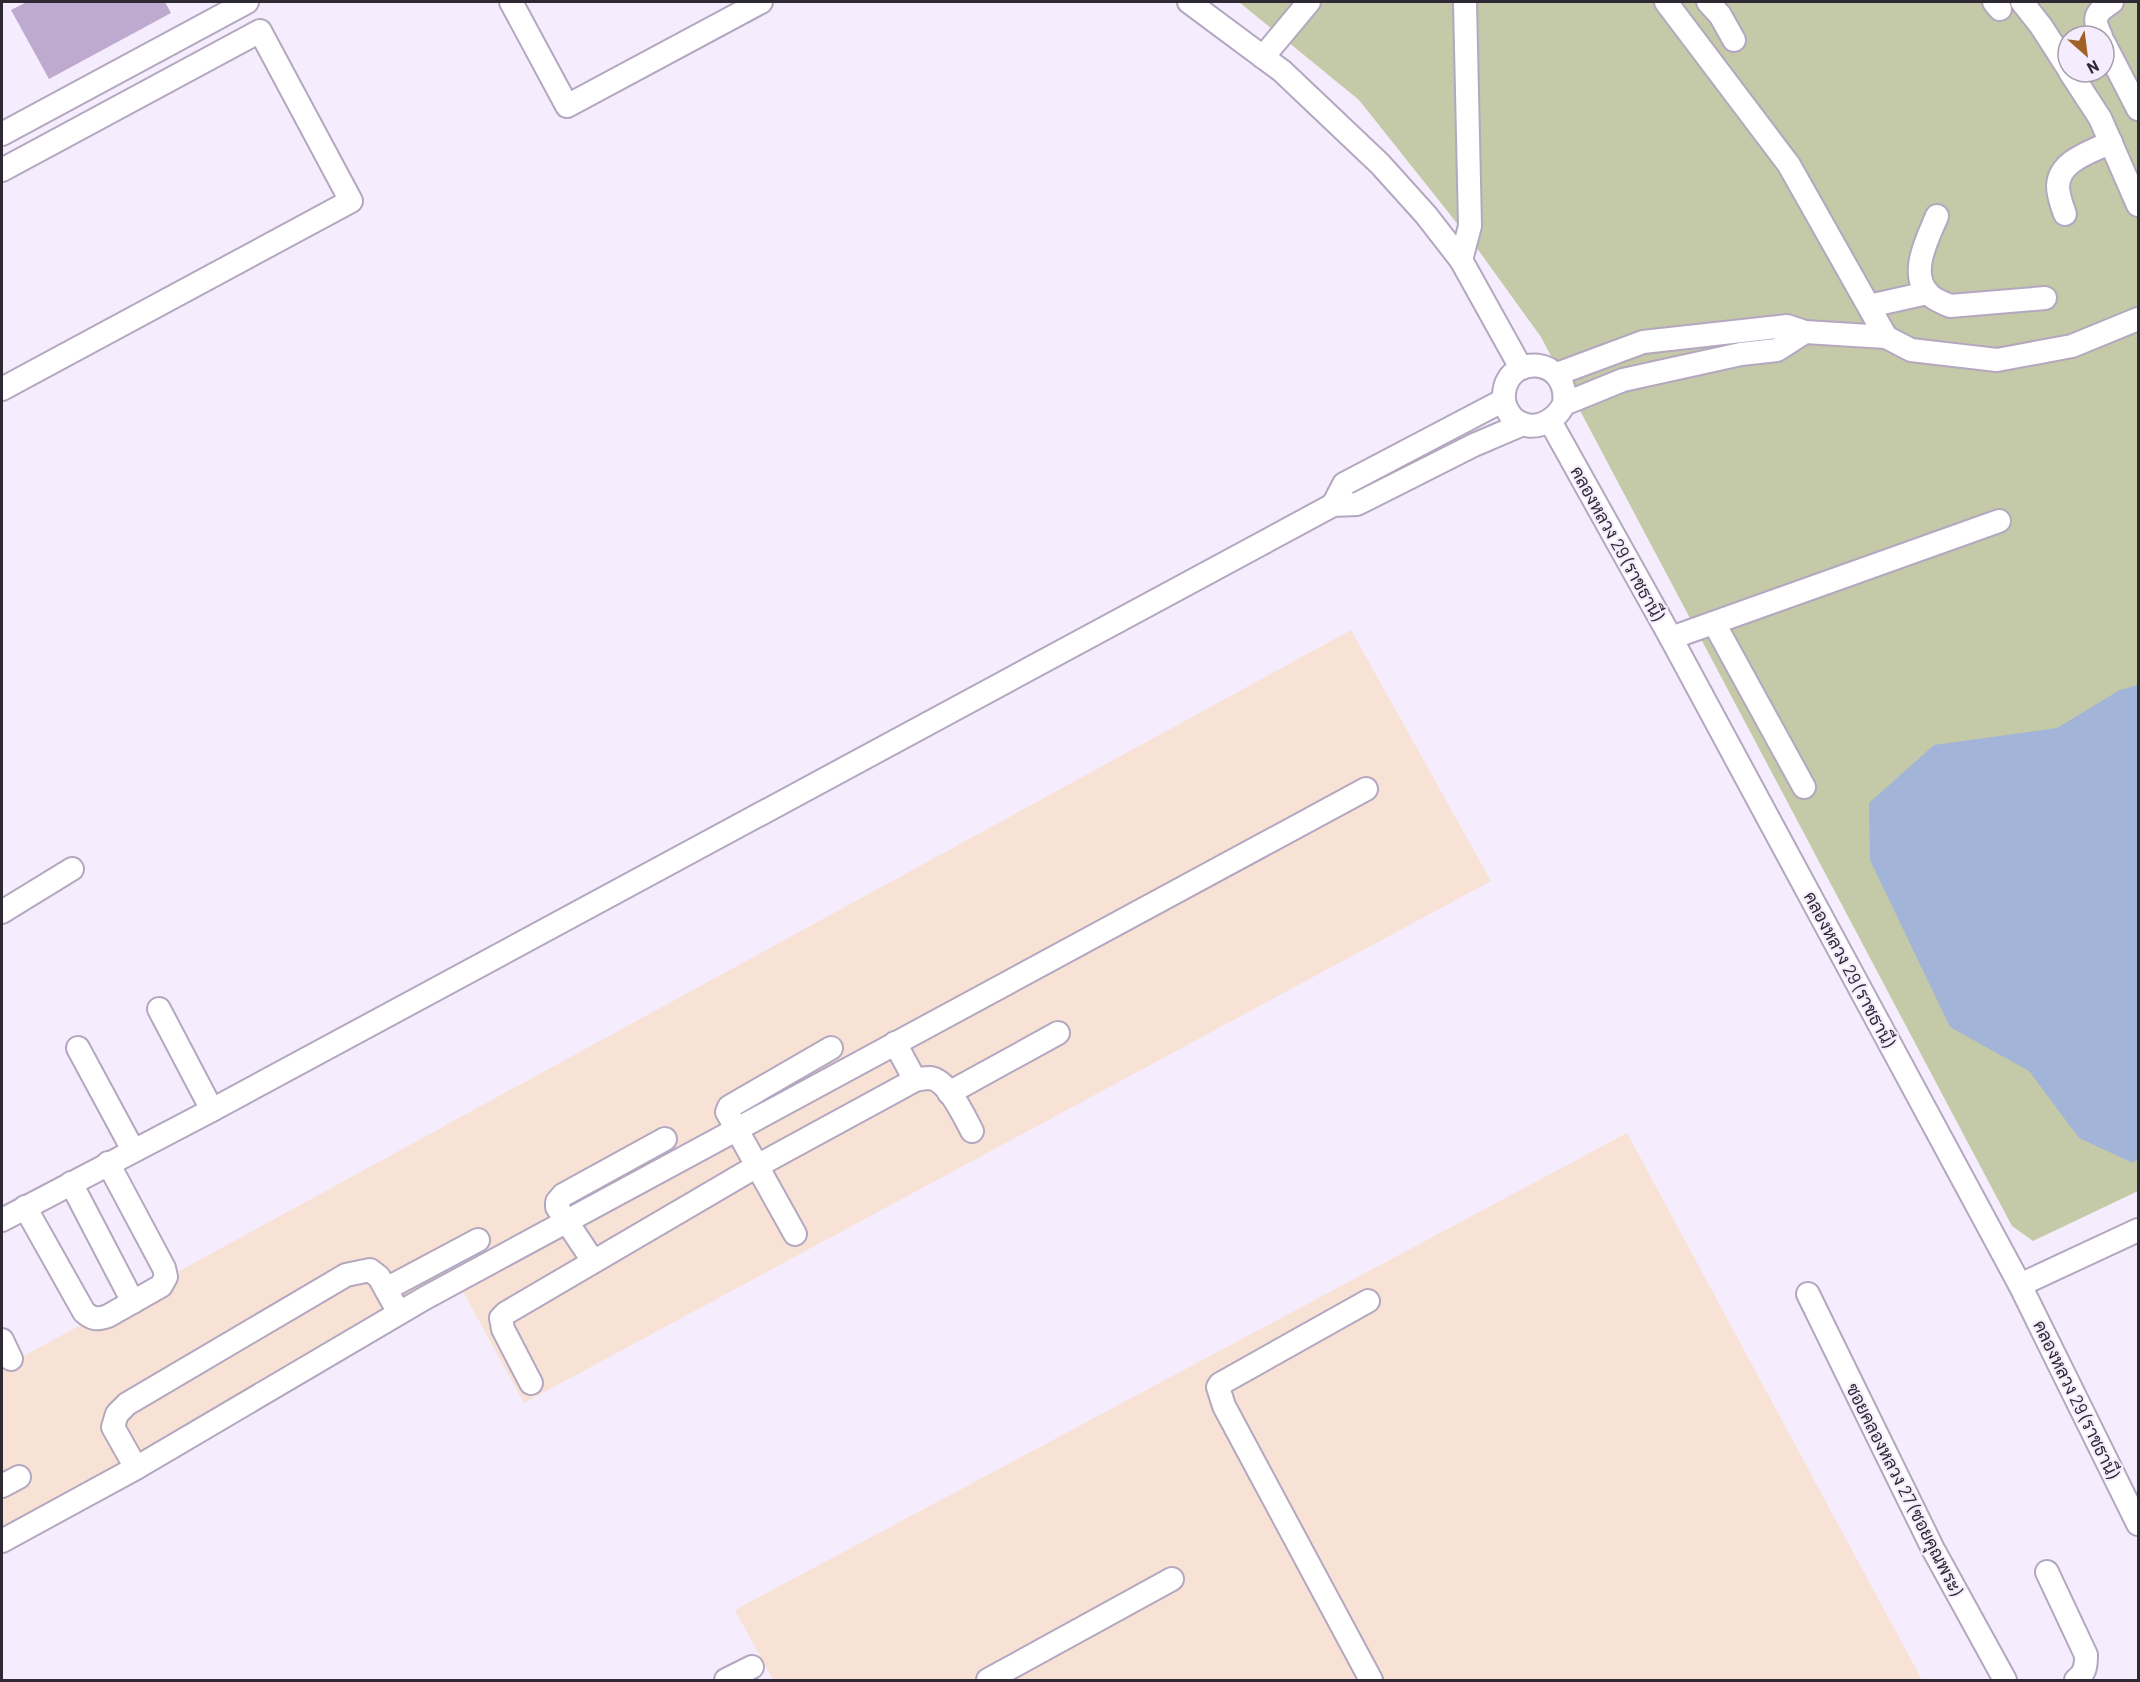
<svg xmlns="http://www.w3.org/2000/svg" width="2140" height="1682" viewBox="0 0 2140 1682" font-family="Barlow,Sarabun,sans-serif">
  <rect width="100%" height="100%" fill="#f5edfd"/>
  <!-- industrial -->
  <g fill="#f8e2d5">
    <polygon points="1351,630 1491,881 524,1403 461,1288 2,1538 2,1368"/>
    <polygon points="1627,1133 1922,1680 773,1680 735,1610"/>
  </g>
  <!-- green -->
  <path fill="#c4c9a7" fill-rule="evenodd" d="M1239,2H2138V1191L2033,1241L2012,1226L1541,337L1479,251L1359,100ZM2068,36H2104V72H2068Z"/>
  <!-- water -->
  <polygon fill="#a2b4d7" points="2138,685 2138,1158 2133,1163 2079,1138 2029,1071 1950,1027 1870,860 1869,803 1934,745 2057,728 2120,690"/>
  <!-- building -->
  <polygon fill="#beaace" points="27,2 165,2 171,13 49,79 11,10"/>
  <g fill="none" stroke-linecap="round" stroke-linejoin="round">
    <defs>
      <g id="minor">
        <polyline points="511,2 567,106 761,2"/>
        <polyline points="1189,2 1282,71 1380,164 1426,215 1461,260 1521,368"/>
        <polyline points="1666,2 1789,165 1886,337"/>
        <polyline points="1708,2 1720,15 1734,40"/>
        <polyline points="1994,2 2000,9"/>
        <polyline points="2022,2 2041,26 2068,68"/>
        <path d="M2101,36C2092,18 2095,13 2112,2"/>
        <polyline points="2104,43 2138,109"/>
        <polyline points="1263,57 1309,2"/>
        <polyline points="2070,72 2100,118 2138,205"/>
        <polyline points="2,134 247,2"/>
        <polyline points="2,170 260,31 351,201 2,389"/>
        <path d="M2065,214C2062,206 2058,196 2058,186C2059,160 2092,152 2111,142"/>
        <path d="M1937,216C1928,238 1908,274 1929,294C1934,300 1942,302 1950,306L2045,298"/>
        <polyline points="1461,260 1470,226 1465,2"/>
        <polyline points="1869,306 1927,293"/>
        <polyline points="1557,374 1643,342 1787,326 1805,332 1886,337 1911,350 1997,360 2072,346 2138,319"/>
        <path d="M1564,404C1570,356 1507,353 1504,394C1503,403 1507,412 1514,419C1532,434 1555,422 1564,404L1623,380L1741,354L1777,350L1805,332"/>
        <polyline points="1550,421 1671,638 2020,1285 2138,1524"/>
        <polyline points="1333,505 1344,484 1504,400"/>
        <polyline points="1714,623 1804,787"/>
        <polyline points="1671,638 1999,521"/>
        <polyline points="2,912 72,869"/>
        <polyline points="159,1009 212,1110"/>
        <polyline points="895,1043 915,1080"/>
        <polyline points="78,1048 133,1150"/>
        <polyline points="949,1093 1058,1033"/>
        <polyline points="71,1183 133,1302"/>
        <path d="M25,1207L84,1312C92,1319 97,1320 108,1316L161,1286L166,1277L164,1268L108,1163"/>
        <polyline points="2,1220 212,1110 1333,505 1357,504 1474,445 1523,424"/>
        <polyline points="795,1234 727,1112 729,1107 831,1048"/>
        <polyline points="593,1261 557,1207 557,1202 563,1195 665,1139"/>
        <polyline points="2020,1285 2138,1230"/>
        <polyline points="386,1289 478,1240"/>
        <polyline points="1808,1294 1933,1549 2005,1680"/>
        <polyline points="1368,1301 1220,1384 1218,1387 1224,1406 1371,1680"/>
        <polyline points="2,1340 11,1359"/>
        <path d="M531,1383L503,1329L501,1318L506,1313L757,1166L915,1080C919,1079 925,1078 930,1078C948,1080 964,1116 972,1131"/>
        <polyline points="136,1468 113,1427 117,1414 127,1404 346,1275 370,1270 379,1277 399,1313"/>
        <polyline points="2,1486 19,1477"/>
        <polyline points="2,1541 136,1468 425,1298 1366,789"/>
        <path d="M2047,1572L2086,1655C2086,1667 2085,1673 2076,1680"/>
        <polyline points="726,1680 752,1667"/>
        <polyline points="988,1680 1172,1579"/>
      </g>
    </defs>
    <!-- minor casing -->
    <use href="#minor" stroke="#b4a7c0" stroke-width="26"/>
    <!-- minor -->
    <use href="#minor" stroke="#fff" stroke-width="22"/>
  </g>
  <g text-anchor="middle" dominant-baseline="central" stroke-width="4.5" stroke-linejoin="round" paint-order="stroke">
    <!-- street labels -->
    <g font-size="18" fill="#2f2933" stroke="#f5edfd">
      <text transform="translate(1618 543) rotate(61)">คลองหลวง 29 (ราชธานี)</text>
      <text transform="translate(1850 969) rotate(62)">คลองหลวง 29 (ราชธานี)</text>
      <text transform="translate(2077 1399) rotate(64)">คลองหลวง 29 (ราชธานี)</text>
      <text transform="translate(1905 1489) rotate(63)">ซอยคลองหลวง 27 (ซอยคุณพระ)</text>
    </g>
  </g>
  <!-- border -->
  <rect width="2140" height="1682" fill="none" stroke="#2f2933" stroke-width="6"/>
  <!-- north arrow -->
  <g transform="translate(2086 54) rotate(152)"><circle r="28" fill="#f5edfd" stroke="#a69fac" stroke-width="1.5"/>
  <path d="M0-4.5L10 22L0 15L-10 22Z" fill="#a06227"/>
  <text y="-9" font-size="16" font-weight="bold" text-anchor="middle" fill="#2f2933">N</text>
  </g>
</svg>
